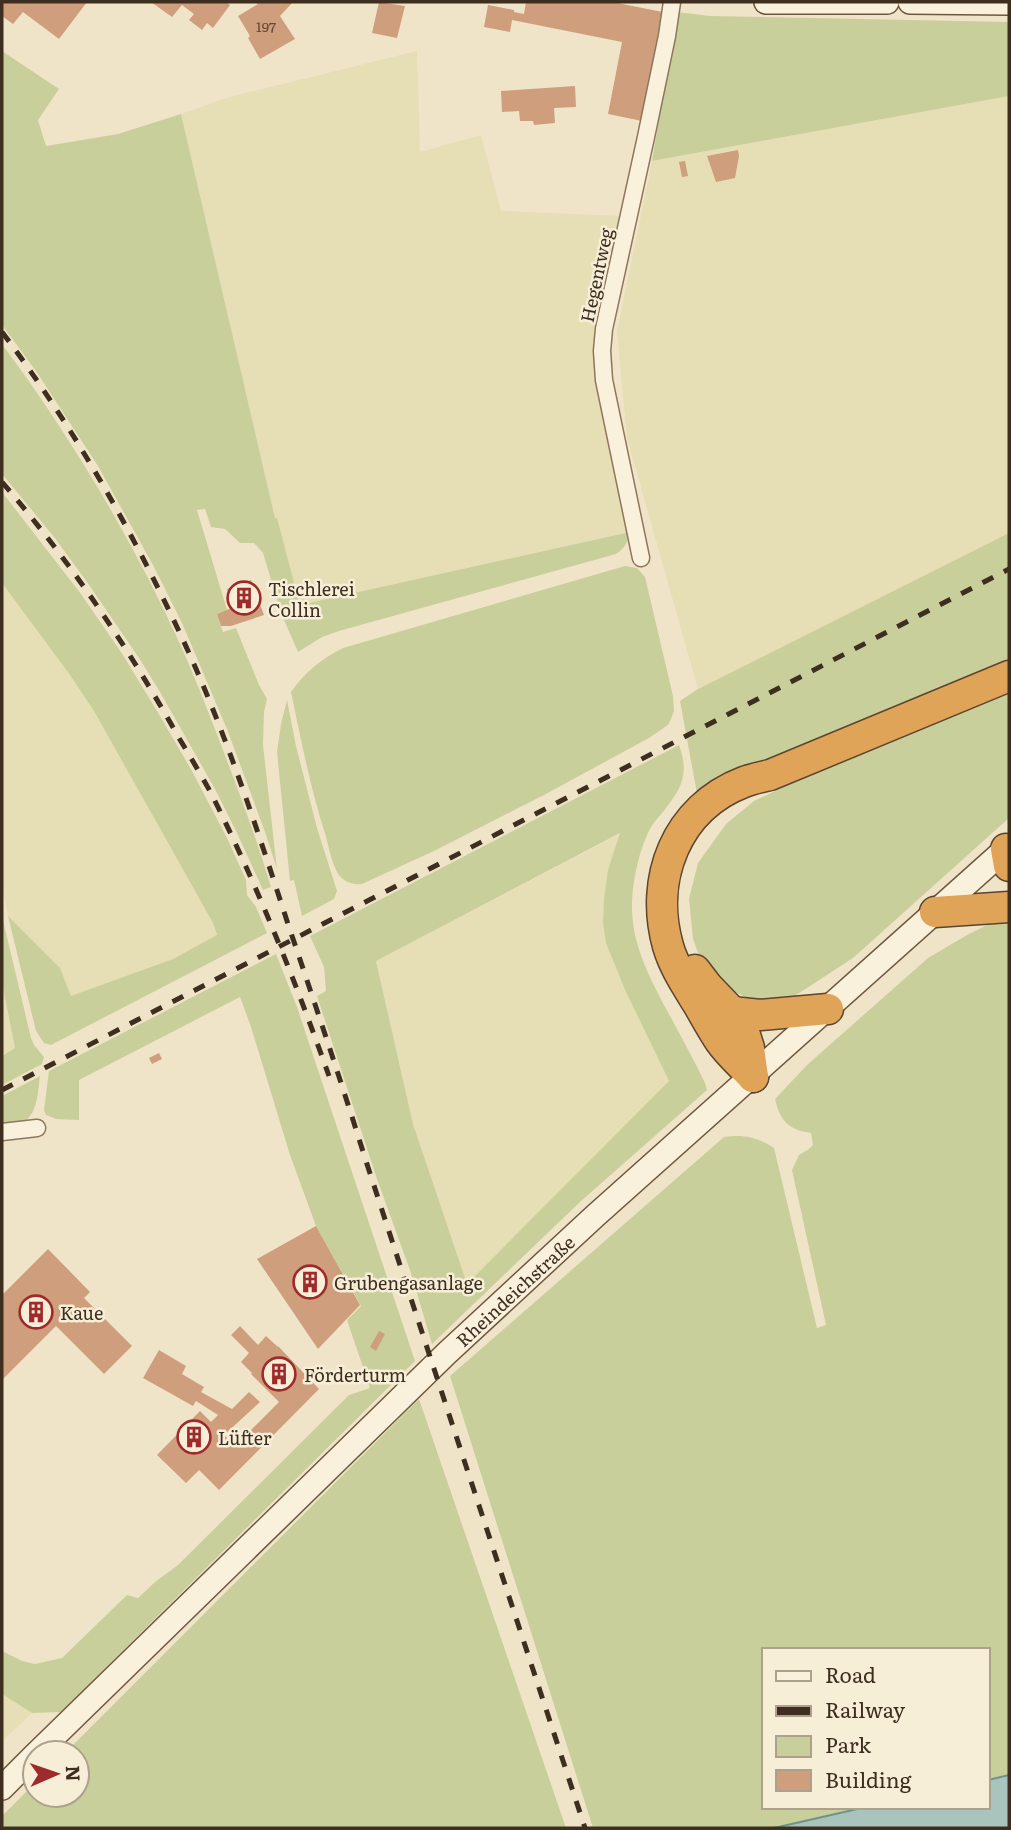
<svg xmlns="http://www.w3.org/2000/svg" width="1011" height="1830" viewBox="0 0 1011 1830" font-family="Literata,serif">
  <rect width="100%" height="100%" fill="#f0e4c8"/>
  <!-- farmland -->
  <g fill="#e6deb5">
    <polygon points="417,51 420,152 481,135 501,211 622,216 601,303 596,336 630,532 300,606 277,519 275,518 181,114 226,98"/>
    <polygon points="1009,96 1009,533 698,689 627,438 617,332 652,161"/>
    <polygon points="2,583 70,675 94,711 213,923 217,936 173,959 71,997 60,968 8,916 2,885"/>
    <polygon points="622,833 608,870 604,899 603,923 626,992 669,1081 527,1227 467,1285 413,1124 376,961"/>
    <polygon points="2,983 15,1048 2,1056"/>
    <polygon points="2,1694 32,1713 2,1741"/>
  </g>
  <!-- green -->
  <g fill="#c9cf9b" fill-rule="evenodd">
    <polygon points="677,12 710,16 1009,22 1009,96 652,161"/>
    <path d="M2,51L59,89L38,120L46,146L118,134L181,114L275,518H277L300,605L630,532C628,542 625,548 616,554L339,631L322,637L298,652L281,613L263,553L254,543H240L225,529L211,527L205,509L197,510L227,610L217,614L223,632L236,628L259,685L267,699L264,712L263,745L277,869L265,832L227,729L182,623L153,565L98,466L36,371L2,325Z"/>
    <path d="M2,344C71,437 132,539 180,644C194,675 206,706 218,737C237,787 256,836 271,887L263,890L237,833L215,789L160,692L139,658L87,582L54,537L2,474Z"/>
    <polygon points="2,492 81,594 123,655 160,716 192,771 226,836 246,880 247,895 256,907 267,933 51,1045 44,1043 36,1031 8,916 60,968 71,996 173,959 217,935 213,923 94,711 70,675 2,583"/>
    <polygon points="1009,533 1009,659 839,730 698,799 680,701 698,689"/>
    <path d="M625,566L637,568L645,577L673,696L674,711L671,719L668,725L649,738L544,795L434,851L362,884C352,885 344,882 338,874C332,863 329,849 326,837C311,790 301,741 291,692C305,672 321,659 343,648Z"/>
    <polygon points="1009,691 1009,818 853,958 787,1001 751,1000 716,982 703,967 693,939 689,899 698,863 726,824 754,801 821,769"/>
    <polygon points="287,700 296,746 317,828 337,891 334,899 302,916 294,880 290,881 277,752 281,724"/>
    <path d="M679,745C690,775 681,789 663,812C658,818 653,823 650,829C639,850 632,883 632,907C632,947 652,982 670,1016C682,1038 694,1060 705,1083L707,1090L580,1202L432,1344L411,1273L377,1179L317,996L326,991L324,967L310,936ZM620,833L608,870L604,899L603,923L606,943L626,992L669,1081L467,1284L413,1124L376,961Z"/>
    <path d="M1009,914V1775L988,1780V1650H764V1807H866L774,1828H593L450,1376L724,1137C744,1134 757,1137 774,1148L817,1328L826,1325L792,1170L799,1155L809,1149L813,1145L811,1133C789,1130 780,1121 775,1099L807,1065L928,958L967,935Z"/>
    <polygon points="2,916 31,1038 34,1045 44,1057 42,1064 2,1085 2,1056 15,1048 2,983"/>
    <polygon points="276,954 297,1007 415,1361 61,1712 32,1713 2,1694 2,1651 22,1661 35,1664 62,1658 127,1595 138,1598 155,1582 178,1565 349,1395 370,1388 347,1320 361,1306 316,1226 290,1155 251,1027 240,997 79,1080 79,1120 56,1119 46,1115 44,1110 49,1071"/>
    <path d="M40,1076C38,1090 38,1112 25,1121C19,1125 9,1124 2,1125V1096Z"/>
    <polygon points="419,1399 566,1828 2,1828 2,1816 35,1783 35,1795 77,1795 77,1753 65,1753"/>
  </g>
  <!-- water -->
  <polygon fill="#a9c4bc" stroke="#6f938a" stroke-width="2" points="1009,1775 1009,1828 774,1828 866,1807 988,1807 988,1780"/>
  <!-- building -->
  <g fill="#cf9f7d">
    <polygon points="2,2 87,2 59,39 23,12 13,24 2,16"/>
    <polygon points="151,2 226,2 230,5 213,28 207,23 202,30 189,20 194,14 182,5 172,17"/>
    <polygon points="255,2 293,2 280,16 295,39 260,59 248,38 250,36 238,16 258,4"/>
    <polygon points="379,2 405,6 397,38 372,33"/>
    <polygon points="526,2 612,2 663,12 642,121 608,114 622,42 512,20 510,32 484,27 488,5 514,10 514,12 524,14"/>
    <polygon points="575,86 576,107 554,108 555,123 534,125 533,121 520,121 519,111 502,112 501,91"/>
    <polygon points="738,150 739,156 735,178 716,182 707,156"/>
    <polygon points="685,161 688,176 682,177 679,162"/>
    <polygon points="251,580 264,615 231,626 221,626 217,614 234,607 227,589"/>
    <polygon points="159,1053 162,1059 152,1064 149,1058"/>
    <polygon points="316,1226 360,1305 318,1349 257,1259"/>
    <polygon points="48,1249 90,1292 84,1298 132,1346 104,1374 56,1326 2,1380 2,1295"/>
    <polygon points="240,1326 258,1345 266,1336 278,1347 278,1346 319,1389 219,1490 199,1470 186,1483 157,1455 200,1411 211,1422 218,1415 196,1401 193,1406 143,1378 159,1350 186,1366 182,1374 204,1387 201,1392 232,1409 249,1392 260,1402 224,1435 235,1446 279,1402 251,1374 252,1373 241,1362 249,1353 231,1335"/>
    <polygon points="379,1331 385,1334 376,1351 370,1347"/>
  </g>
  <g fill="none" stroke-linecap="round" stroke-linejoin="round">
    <defs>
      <g id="street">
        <polyline points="641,558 604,380 602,351 604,329 646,137 667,36 672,2"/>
        <polyline points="2,1132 37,1128"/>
      </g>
      <g id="secondary">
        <polyline points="766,2 887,2"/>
        <polyline points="910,2 1009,3"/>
        <path id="s1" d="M37,1753L447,1353L595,1216L1009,846"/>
        <polyline points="2,1788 35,1755"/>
      </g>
      <g id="highway">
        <polyline points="1006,849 1009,866"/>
        <polyline points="935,912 1009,907"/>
        <polyline points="695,970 708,987 732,1012 744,1032 749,1048 753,1077"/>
        <polyline points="732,1012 760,1015 828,1009"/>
        <path d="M753,1077C742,1065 729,1054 720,1041C712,1029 705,1016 698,1004C687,986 674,967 668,946C649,879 676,808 744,782C752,779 761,777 770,775L1009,676"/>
      </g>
    </defs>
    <!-- street casing -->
    <use href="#street" stroke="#8d765c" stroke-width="19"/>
    <!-- secondary casing -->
    <use href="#secondary" stroke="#6f573f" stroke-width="26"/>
    <!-- highway casing -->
    <use href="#highway" stroke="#5b4430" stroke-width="33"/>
    <!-- street -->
    <use href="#street" stroke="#faf1dc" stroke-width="16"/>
    <!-- secondary -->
    <use href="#secondary" stroke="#faf1dc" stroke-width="23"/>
    <!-- highway -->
    <use href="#highway" stroke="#e0a458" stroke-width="30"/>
    <!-- rail -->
    <g stroke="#3d2e20" stroke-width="5" stroke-dasharray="12 12" stroke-linecap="butt">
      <path d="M2,332C76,430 138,541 189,653C229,742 259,835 289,927C315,1004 341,1081 365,1158C438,1382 512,1605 585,1828"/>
      <path d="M2,482C70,561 128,647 179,738C190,756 201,775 211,793C257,885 295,980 329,1076"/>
      <polyline points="2,1090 1009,569"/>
    </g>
  </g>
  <!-- icons -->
  <defs>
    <symbol id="building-ring" viewBox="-11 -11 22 22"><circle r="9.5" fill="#f7eed8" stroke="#9e2a2b" stroke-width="1.5"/><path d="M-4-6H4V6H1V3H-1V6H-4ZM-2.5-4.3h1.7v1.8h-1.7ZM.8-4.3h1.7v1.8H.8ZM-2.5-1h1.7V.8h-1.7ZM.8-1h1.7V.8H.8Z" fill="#9e2a2b"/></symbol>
  </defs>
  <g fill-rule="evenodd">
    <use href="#building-ring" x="225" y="579" width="38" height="38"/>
    <use href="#building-ring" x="291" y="1263" width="38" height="38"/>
    <use href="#building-ring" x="17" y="1293" width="38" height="38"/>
    <use href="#building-ring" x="260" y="1355" width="38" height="38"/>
    <use href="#building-ring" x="175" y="1418" width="38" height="38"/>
  </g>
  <g text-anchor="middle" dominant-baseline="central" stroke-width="5" stroke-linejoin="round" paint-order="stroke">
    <!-- number labels -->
    <g font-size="14" fill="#624a37">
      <text x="266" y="26">197</text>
    </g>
    <!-- street labels -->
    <g font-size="18" fill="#3d2e20" stroke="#f7eed8">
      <text transform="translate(596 275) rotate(-78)">Hegentweg</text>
      <text stroke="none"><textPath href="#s1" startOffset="665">Rheindeichstraße</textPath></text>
    </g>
    <!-- poi labels -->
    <g font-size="18" fill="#3d2e20" stroke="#f7eed8" text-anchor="start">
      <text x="268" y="588">Tischlerei<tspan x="268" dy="21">Collin</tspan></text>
      <text x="334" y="1282">Grubengasanlage</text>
      <text x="60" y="1312">Kaue</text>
      <text x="304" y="1374">Förderturm</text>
      <text x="218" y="1437">Lüfter</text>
    </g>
  </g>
  <!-- border -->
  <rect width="1011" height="1830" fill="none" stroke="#3d2e20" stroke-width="7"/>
  <!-- legend -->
  <rect x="762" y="1648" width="228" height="161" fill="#f7eed8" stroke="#ada18e" stroke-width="2"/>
  <rect x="776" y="1671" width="35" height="10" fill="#faf1dc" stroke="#ada18e" stroke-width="2"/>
  <text x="825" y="1683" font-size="21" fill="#3d2e20">Road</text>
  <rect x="776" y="1706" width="35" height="10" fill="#3d2e20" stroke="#ada18e" stroke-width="2"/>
  <text x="825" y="1718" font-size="21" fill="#3d2e20">Railway</text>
  <rect x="776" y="1736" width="35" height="21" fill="#c9cf9b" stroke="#ada18e" stroke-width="2"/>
  <text x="825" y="1753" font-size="21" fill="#3d2e20">Park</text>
  <rect x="776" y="1770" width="35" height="21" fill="#cf9f7d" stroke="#ada18e" stroke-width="2"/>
  <text x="825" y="1788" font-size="21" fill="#3d2e20">Building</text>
  <!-- north arrow -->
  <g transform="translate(56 1774) rotate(88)"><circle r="33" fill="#f7eed8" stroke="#ada18e" stroke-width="2"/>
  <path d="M0-5L12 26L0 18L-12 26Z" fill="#9e2a2b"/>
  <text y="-10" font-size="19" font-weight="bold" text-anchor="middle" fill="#3d2e20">N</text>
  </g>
</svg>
